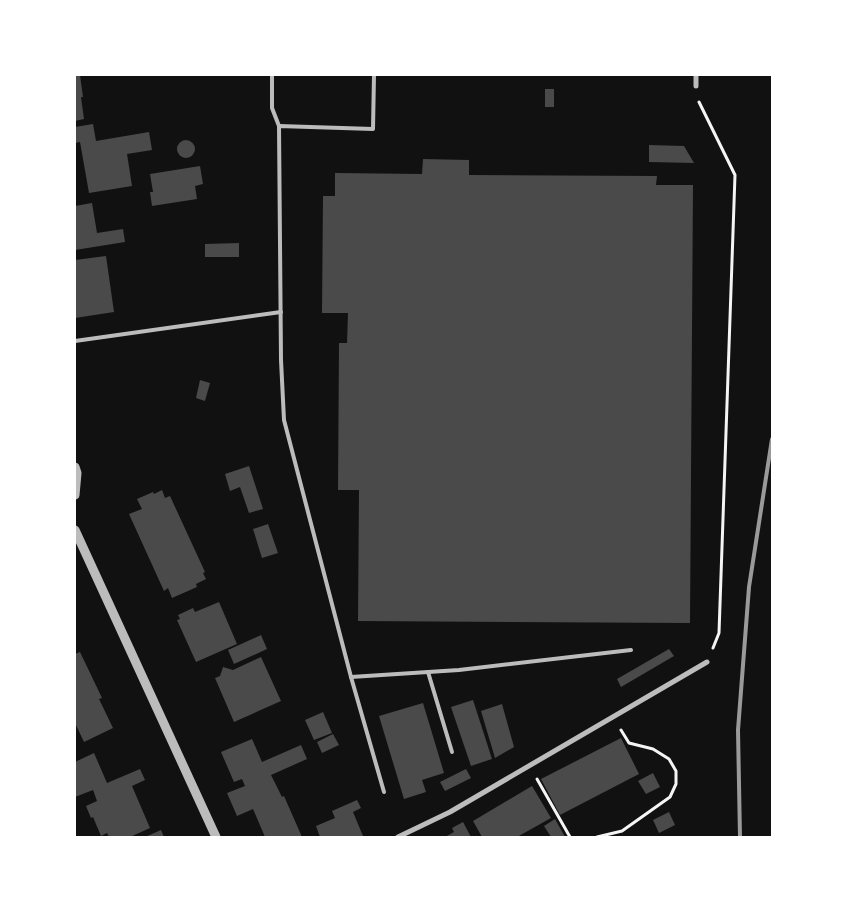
<svg xmlns="http://www.w3.org/2000/svg" width="847" height="912" viewBox="0 0 847 912" font-family="Signika,sans-serif">
  <rect width="100%" height="100%" fill="#111"/>
  <!-- building -->
  <g fill="#4a4a4a">
    <polygon points="75,75 80,75 83,97 81,97 84,119 75,121"/>
    <rect x="545" y="89" width="9" height="18"/>
    <polygon points="93,124 96,141 149,132 152,150 127,154 132,186 89,193 80,142 75,143 75,127"/>
    <circle cx="186" cy="149" r="9"/>
    <polygon points="649,145 684,146 694,163 649,162"/>
    <polygon points="423,159 469,160 469,175 657,176 656,185 693,185 690,623 358,621 359,490 338,490 339,343 347,343 348,313 322,313 323,196 335,196 335,173 422,174"/>
    <polygon points="200,166 203,184 195,186 197,199 152,206 150,192 153,192 150,174"/>
    <polygon points="92,203 97,233 123,229 125,242 75,250 75,206"/>
    <polygon points="239,243 239,257 205,257 205,244"/>
    <polygon points="106,256 114,312 75,318 75,260"/>
    <polygon points="200,380 210,383 205,401 196,398"/>
    <polygon points="249,466 263,509 249,513 240,487 230,491 225,474"/>
    <polygon points="162,490 165,498 170,496 205,572 203,573 206,579 196,584 197,587 172,598 168,588 164,591 129,514 142,509 137,499 153,492 154,494"/>
    <polygon points="268,524 278,553 262,558 253,529"/>
    <polygon points="219,602 237,644 196,662 177,620 180,619 178,615 193,608 195,612"/>
    <polygon points="261,635 267,649 234,664 228,650"/>
    <polygon points="669,649 674,656 621,687 617,679"/>
    <polygon points="80,652 102,698 99,699 113,728 84,742 75,723 75,654"/>
    <polygon points="261,657 281,701 234,722 215,678 220,676 223,667 233,670"/>
    <polygon points="473,700 492,759 471,766 451,707"/>
    <polygon points="423,703 444,773 422,780 426,792 404,799 379,716"/>
    <polygon points="502,704 514,747 495,758 481,711"/>
    <polygon points="323,712 332,733 314,740 305,720"/>
    <polygon points="333,734 339,745 322,753 317,742"/>
    <polygon points="621,738 639,774 560,815 541,779"/>
    <polygon points="252,739 262,762 301,745 307,759 271,775 282,797 284,796 302,837 265,837 253,809 237,816 227,793 245,786 242,779 234,782 221,752"/>
    <polygon points="94,753 107,783 140,769 145,780 132,786 150,828 130,837 109,837 107,833 101,836 93,817 91,818 86,806 97,801 93,790 75,797 75,762"/>
    <polygon points="466,769 471,778 445,791 440,782"/>
    <polygon points="653,773 660,787 646,794 638,781"/>
    <polygon points="532,786 551,818 517,837 482,837 473,821"/>
    <polygon points="357,800 361,808 353,812 363,836 320,837 316,826 335,818 332,811"/>
    <polygon points="669,812 675,825 659,833 653,820"/>
    <polygon points="555,819 565,837 551,837 544,826"/>
    <polygon points="463,822 471,837 445,837 454,832 452,828"/>
    <polygon points="161,830 164,837 145,837"/>
  </g>
  <g fill="none" stroke-linecap="round" stroke-linejoin="round">
    <!-- path -->
    <g stroke="#f5f5f5" stroke-width="3">
      <polyline points="699,102 735,175 719,633 713,648"/>
      <polyline points="537,779 570,837"/>
      <polyline points="597,837 622,831 670,797 676,784 676,771 669,759 653,749 629,743 621,730"/>
    </g>
    <!-- service -->
    <g stroke="#bcbcbc" stroke-width="4">
      <polyline points="272,75 272,108 279,126"/>
      <polyline points="374,75 373,129 279,126 281,360 284,420 351,677 384,792"/>
      <polyline points="75,341 281,312"/>
      <polyline points="428,672 452,752"/>
      <polyline points="351,677 459,670 631,650"/>
    </g>
    <!-- minor -->
    <g stroke="#bcbcbc" stroke-width="5">
      <polyline points="696,75 696,86"/>
      <polyline points="398,837 450,812 707,662"/>
    </g>
    <!-- tertiary -->
    <g stroke="#bcbcbc" stroke-width="9">
      <polyline points="75,467 77,473 75,495"/>
      <polyline points="75,530 216,837"/>
    </g>
    <!-- rail -->
    <polyline stroke="#9a9a9a" stroke-width="4" points="740,837 738,730 749,587 772,439"/>
  </g>
  <!-- border -->
  <rect width="847" height="912" fill="none" stroke="#ffffff" stroke-width="152"/>
</svg>
